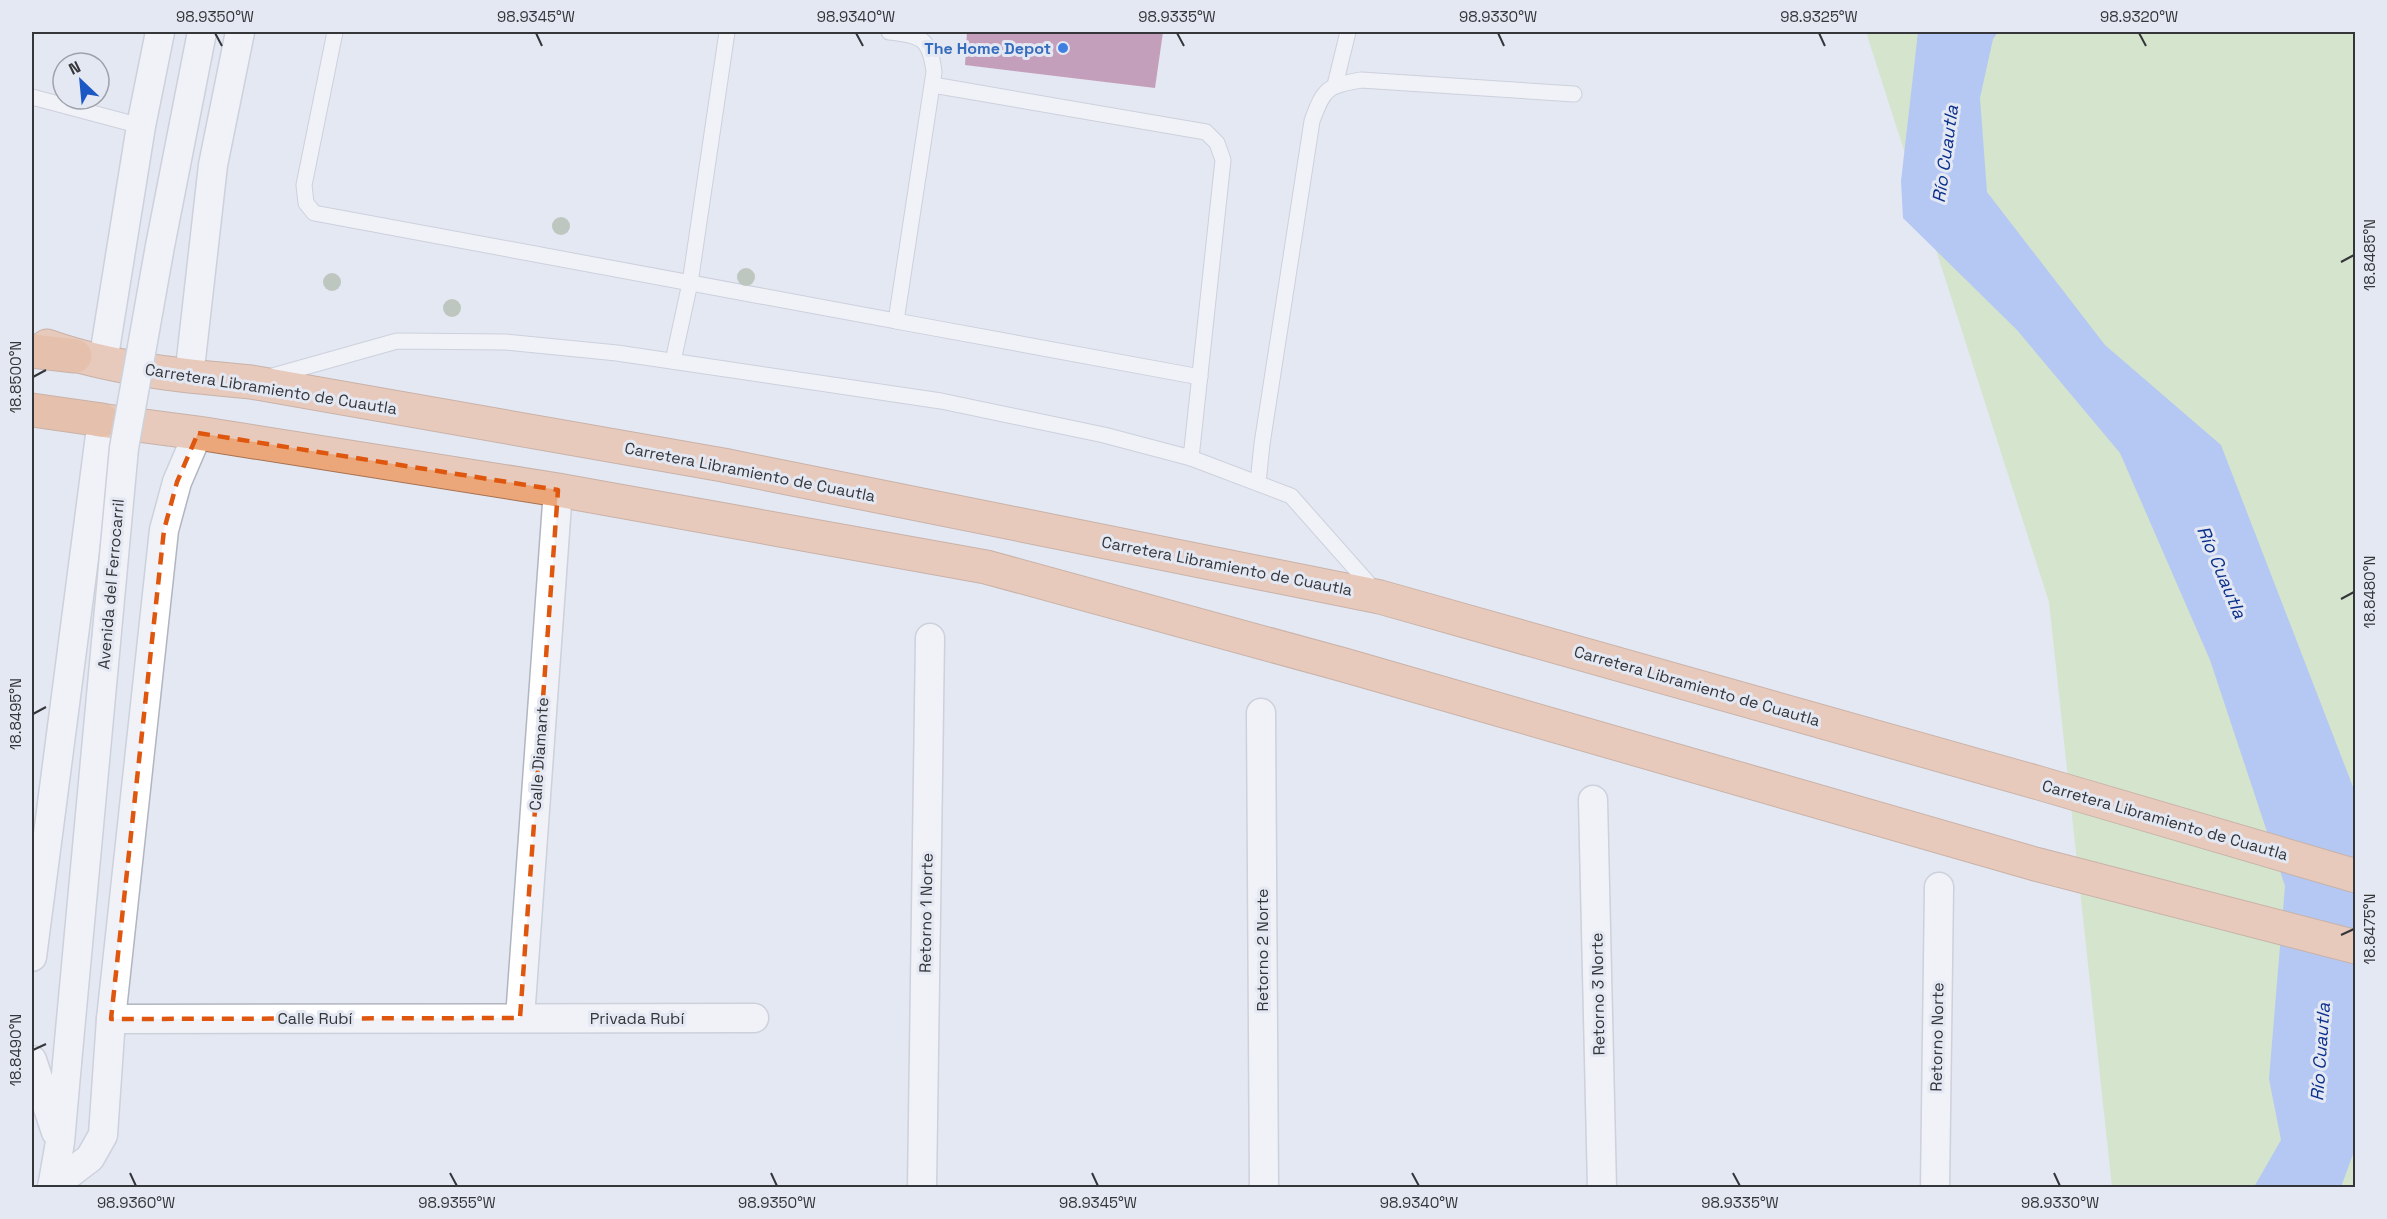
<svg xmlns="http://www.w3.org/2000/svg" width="2387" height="1219" viewBox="0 0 2387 1219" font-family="'Space Grotesk',sans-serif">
  <rect width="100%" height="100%" fill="#e4e8f3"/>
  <!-- green -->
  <polygon fill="#c4e0a0" points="1866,32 2355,32 2355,1187 2112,1187 2049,602"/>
  <!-- water -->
  <polygon fill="#7aa3f3" points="1918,32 1998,32 1993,39 1980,98 1987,192 2105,345 2221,445 2355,792 2356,1146 2341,1187 2254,1187 2281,1140 2269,1079 2285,886 2210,660 2120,453 2017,330 1903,218 1901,181"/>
  <!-- building -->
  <polygon fill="#9b4879" points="967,32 1163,32 1155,88 965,65"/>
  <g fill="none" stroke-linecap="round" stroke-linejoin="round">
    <defs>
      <g id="service">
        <polyline points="335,32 304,185 306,203 314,213 896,321"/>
        <path d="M889,32C921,35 930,38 934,72L896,321L1200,377"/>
        <polyline points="933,85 1206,132 1217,143 1223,160 1191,458"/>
        <polyline points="1335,85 1348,32"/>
        <polyline points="32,97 141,126"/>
        <polyline points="673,361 690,283 727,32"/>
        <polyline points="269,377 397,341 506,342 617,353 941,401 1104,435 1191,458 1291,496 1376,592"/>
        <path d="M1258,483L1262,444L1312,121C1324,88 1327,86 1361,80L1574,94"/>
      </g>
      <g id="minor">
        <polyline points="103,362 141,126 160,32"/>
        <polyline points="189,377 213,165 240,32"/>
        <polyline points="1261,713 1264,1188"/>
        <polyline points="1593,800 1602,1188"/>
        <polyline points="32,957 102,420"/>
        <polyline points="520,1018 558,490"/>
        <polyline points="111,1019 754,1018"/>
        <polyline points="32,1060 56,1132"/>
        <polyline points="52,1187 90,1158 103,1135 111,1019 164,530 177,482 198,433"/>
        <polyline points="52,1188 60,1142 67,1063"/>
        <polyline points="922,1188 930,638"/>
        <polyline points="1935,1188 1939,887"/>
      </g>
      <g id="trunk">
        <path d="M47,346C112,369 183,376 251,382L723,465L1380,597L2039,783L2356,876"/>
        <polyline points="99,420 198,433 558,490 986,567 1344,665 2035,864 2356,947"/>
      </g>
      <g id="motorway">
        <polyline points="32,351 75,356"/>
        <polyline points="32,410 102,420"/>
      </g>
    </defs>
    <!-- service casing -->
    <use href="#service" stroke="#b1b5c0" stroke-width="17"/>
    <!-- minor casing -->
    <use href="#minor" stroke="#b1b5c0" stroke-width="31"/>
    <!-- trunk casing -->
    <use href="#trunk" stroke="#a8714e" stroke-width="35"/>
    <!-- motorway casing -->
    <use href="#motorway" stroke="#a8714e" stroke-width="35"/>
    <!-- service -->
    <use href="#service" stroke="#fff" stroke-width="15"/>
    <!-- minor -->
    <use href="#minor" stroke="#fff" stroke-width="28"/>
    <!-- trunk -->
    <use href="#trunk" stroke="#eba77a" stroke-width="33"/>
    <!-- motorway -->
    <use href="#motorway" stroke="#e69158" stroke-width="33"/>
    <defs>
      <polyline id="minor-bridge" points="67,1063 124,448 160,246 202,32"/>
    </defs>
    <!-- minor-bridge casing -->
    <use href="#minor-bridge" stroke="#b1b5c0" stroke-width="31" stroke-linecap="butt"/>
    <!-- minor-bridge -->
    <use href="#minor-bridge" stroke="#fff" stroke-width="28"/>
  </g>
  <!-- trees -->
  <g fill="#8f9e81">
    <circle cx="561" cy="226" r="9"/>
    <circle cx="746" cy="277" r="9"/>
    <circle cx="332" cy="282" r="9"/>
    <circle cx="452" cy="308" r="9"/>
  </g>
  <!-- marked area -->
  <path d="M0 0H2387V1219H0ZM198,433L558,490L520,1018L111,1019L164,530L177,482Z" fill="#e4e8f3" fill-opacity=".55" fill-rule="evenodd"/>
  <path fill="none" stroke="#df570e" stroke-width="4.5" stroke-dasharray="12 8" stroke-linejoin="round" d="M198,433L558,490L520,1018L111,1019L164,530L177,482Z"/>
  <!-- ticks -->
  <path fill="none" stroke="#34363a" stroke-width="2" d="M215,33L222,46M536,33L542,46M856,33L863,46M1177,33L1184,46M1498,33L1504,46M1819,33L1825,46M2139,33L2146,46M2341,262L2354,255M33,377L46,370M2341,599L2354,592M33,714L46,707M2341,935L2354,929M33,1050L46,1044M130,1173L136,1186M450,1173L457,1186M771,1173L777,1186M1092,1173L1098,1186M1412,1173L1419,1186M1733,1173L1740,1186M2054,1173L2060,1186"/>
  <!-- markers -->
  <circle fill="#3f7fe0" stroke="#e4e8f3" stroke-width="2" cx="1063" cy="48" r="6"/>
  <g text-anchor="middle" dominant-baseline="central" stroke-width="6" stroke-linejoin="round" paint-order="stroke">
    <!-- shop labels -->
    <g font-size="16" font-weight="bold" fill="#366cbe" stroke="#e4e8f3" text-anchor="end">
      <text x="1051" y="48">The Home Depot</text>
    </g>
    <!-- street labels -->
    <g font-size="16" fill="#34363a" stroke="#e4e8f3">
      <text transform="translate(271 389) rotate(9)">Carretera Libramiento de Cuautla</text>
      <text transform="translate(750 472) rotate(11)">Carretera Libramiento de Cuautla</text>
      <text transform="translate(1227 566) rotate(11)">Carretera Libramiento de Cuautla</text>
      <text transform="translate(111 584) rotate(-85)">Avenida del Ferrocarril</text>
      <text transform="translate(1697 686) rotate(16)">Carretera Libramiento de Cuautla</text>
      <text transform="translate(539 754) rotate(-86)">Calle Diamante</text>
      <text transform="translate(2165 820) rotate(16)">Carretera Libramiento de Cuautla</text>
      <text transform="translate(926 913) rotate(-89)">Retorno 1 Norte</text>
      <text transform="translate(1262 950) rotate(-90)">Retorno 2 Norte</text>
      <text transform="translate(1598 994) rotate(-91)">Retorno 3 Norte</text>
      <text x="315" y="1018">Calle Rubí</text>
      <text x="637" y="1018">Privada Rubí</text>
      <text transform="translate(1937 1037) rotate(-89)">Retorno Norte</text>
    </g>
    <!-- water labels -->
    <g font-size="18" font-style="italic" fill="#0b318c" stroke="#e4e8f3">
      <text transform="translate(1945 154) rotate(-82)">Río Cuautla</text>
      <text transform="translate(2222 572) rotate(67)">Río Cuautla</text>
      <text transform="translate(2320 1052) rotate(-86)">Río Cuautla</text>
    </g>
  </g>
  <!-- border -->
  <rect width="2387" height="1219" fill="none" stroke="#e4e8f3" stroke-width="66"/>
  <!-- north arrow -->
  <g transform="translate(81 81) rotate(334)"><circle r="28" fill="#e4e8f3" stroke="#9ea1a9" stroke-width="1.5"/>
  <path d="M0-4.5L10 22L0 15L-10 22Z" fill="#1c58c4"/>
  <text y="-9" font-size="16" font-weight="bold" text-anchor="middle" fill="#34363a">N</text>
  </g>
  <rect x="33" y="33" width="2321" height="1153" fill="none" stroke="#34363a" stroke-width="2"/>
  <g font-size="15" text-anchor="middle" fill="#34363a">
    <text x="215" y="22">98.9350°W</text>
    <text x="536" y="22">98.9345°W</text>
    <text x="856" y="22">98.9340°W</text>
    <text x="1177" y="22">98.9335°W</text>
    <text x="1498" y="22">98.9330°W</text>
    <text x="1819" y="22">98.9325°W</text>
    <text x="2139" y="22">98.9320°W</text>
    <text transform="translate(2370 255) rotate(-90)" y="5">18.8485°N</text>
    <text transform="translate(16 377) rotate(-90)" y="5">18.8500°N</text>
    <text transform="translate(2370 592) rotate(-90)" y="5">18.8480°N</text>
    <text transform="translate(16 714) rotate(-90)" y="5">18.8495°N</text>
    <text transform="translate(2370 929) rotate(-90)" y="5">18.8475°N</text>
    <text transform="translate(16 1050) rotate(-90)" y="5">18.8490°N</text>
    <text x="136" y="1208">98.9360°W</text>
    <text x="457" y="1208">98.9355°W</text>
    <text x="777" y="1208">98.9350°W</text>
    <text x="1098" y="1208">98.9345°W</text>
    <text x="1419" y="1208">98.9340°W</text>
    <text x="1740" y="1208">98.9335°W</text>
    <text x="2060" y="1208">98.9330°W</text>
  </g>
</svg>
